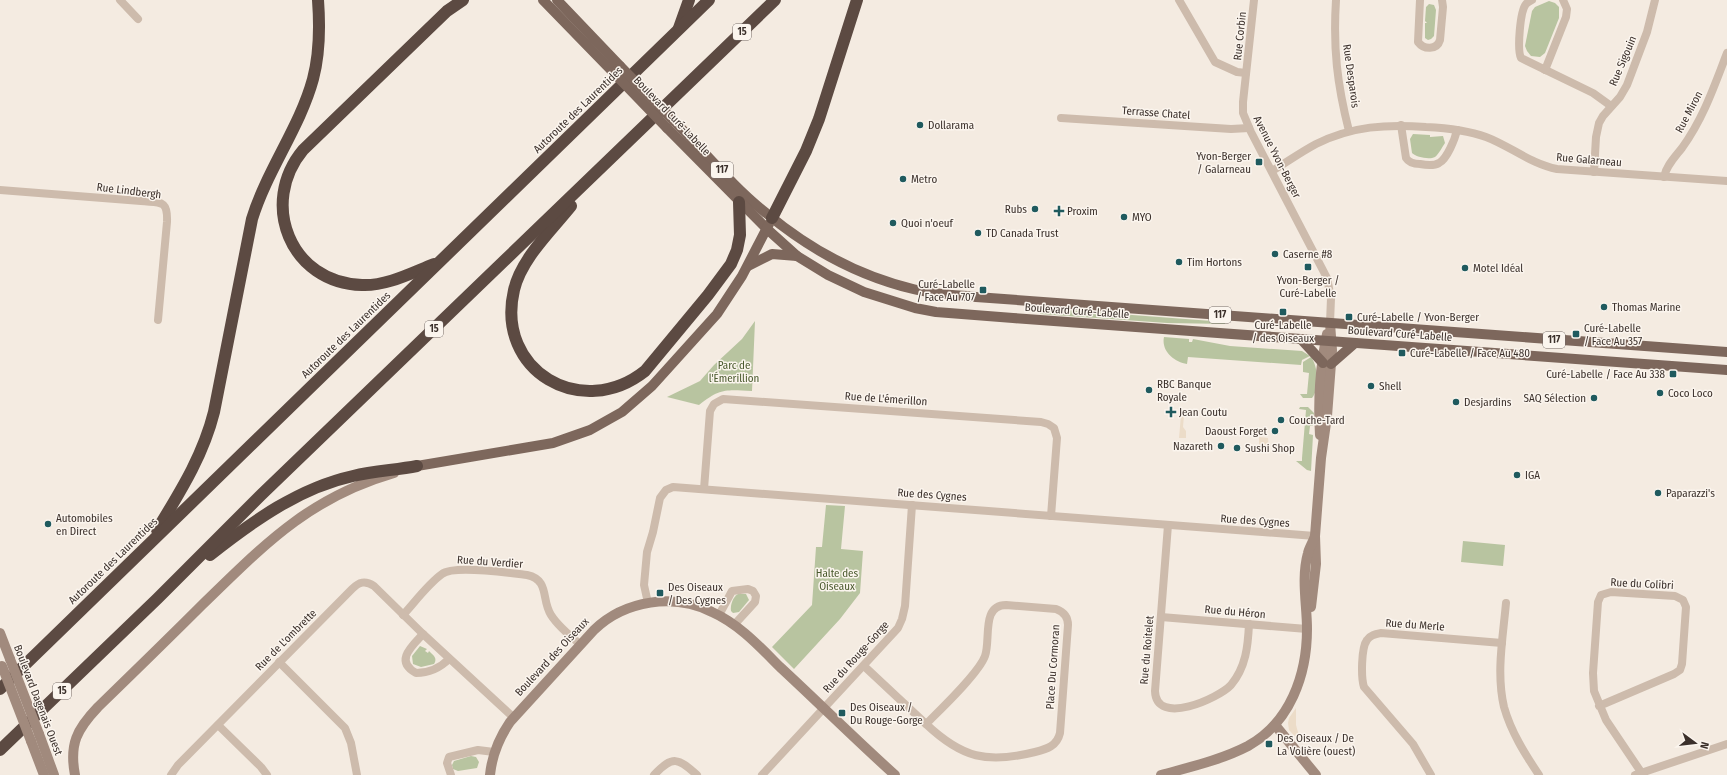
<svg xmlns="http://www.w3.org/2000/svg" width="1727" height="775" viewBox="0 0 1727 775" font-family="'Fira Sans Condensed',sans-serif">
  <rect width="100%" height="100%" fill="#f4ebe1"/>
  <!-- green -->
  <g fill="#b8c4a0">
    <polygon points="1549,1 1555,3 1559,7 1559,18 1545,53 1540,57 1531,56 1527,51 1525,46 1532,11 1535,7"/>
    <polygon points="1429,4 1434,5 1436,10 1434,36 1431,39 1428,40 1425,38 1425,23 1427,23 1425,21 1426,7"/>
    <path d="M1413,134L1430,135V137L1443,136L1445,143C1442,147 1439,154 1435,157C1429,160 1416,157 1412,153L1410,139Z"/>
    <polygon points="1040,308 1225,322 1225,324 1167,323 1040,314"/>
    <path d="M755,321L752,391C725,390 721,388 699,405L667,397L700,381L714,365L742,339Z"/>
    <path d="M1164,337L1189,339V342H1192L1193,339L1230,346L1302,351L1310,356L1302,360L1301,365L1188,357L1187,364C1174,362 1161,351 1164,337Z"/>
    <path d="M1311,357C1318,366 1320,389 1312,398H1303L1300,394H1307L1309,373L1303,372V362Z"/>
    <polygon points="1300,407 1308,407 1314,413 1313,426 1310,426 1309,434 1313,435 1311,471 1307,470 1296,461 1302,461 1302,458 1306,410 1299,409"/>
    <polygon points="826,505 845,506 841,549 863,551 860,593 840,619 794,669 772,647 812,605 816,547 822,547"/>
    <polygon points="1463,541 1505,545 1503,566 1461,562"/>
    <path d="M738,594H746L749,600L739,612L733,613L731,611C730,605 733,597 738,594Z"/>
    <path d="M420,646L427,649L425,651L428,653L429,651C433,655 438,658 434,664L421,667L413,664L412,656Z"/>
    <polygon points="471,756 476,757 479,762 477,768 458,771 453,769 452,765 454,761"/>
  </g>
  <!-- plaza -->
  <g fill="#ecdcc8">
    <polygon points="1181,415 1184,415 1183,427 1186,431 1186,438 1179,438"/>
    <polygon points="1259,437 1268,438 1269,450 1266,453 1262,452 1262,447 1259,447"/>
    <polygon points="1296,708 1296,725 1301,743 1289,730 1288,723 1289,718"/>
  </g>
  <g fill="none" stroke-linecap="round" stroke-linejoin="round">
    <!-- street -->
    <g stroke="#cdbbac" stroke-width="8">
      <polyline points="120,0 138,19"/>
      <polyline points="1179,0 1215,62 1237,72 1246,73"/>
      <polyline points="1254,0 1243,102 1243,113 1251,132 1327,278 1331,298 1330,323"/>
      <path d="M1336,0C1333,48 1337,84 1349,131"/>
      <path d="M1420,0L1418,42C1424,50 1437,50 1440,40L1443,7L1442,0"/>
      <path d="M1532,0C1530,1 1528,2 1526,4C1520,11 1517,50 1521,58L1593,93L1611,106"/>
      <polyline points="1545,70 1566,17 1567,9 1563,0"/>
      <polyline points="1061,118 1231,129 1249,128"/>
      <path d="M1401,125L1406,158C1409,163 1414,164 1420,164C1425,165 1434,166 1439,163C1447,159 1455,139 1457,130"/>
      <path d="M1272,171C1287,162 1301,152 1316,144C1352,126 1387,124 1426,127C1446,128 1467,130 1486,137C1510,146 1531,164 1557,169L1727,181"/>
      <polyline points="1594,172 1596,137 1599,123 1603,116 1620,97 1627,85 1647,32 1655,0"/>
      <path d="M1664,177C1666,166 1675,157 1682,148C1703,119 1714,87 1727,53"/>
      <path d="M0,190L141,201C160,203 168,199 167,222L158,320"/>
      <polyline points="704,489 710,411 714,404 723,399 1041,422 1048,424 1054,428 1057,438 1051,516"/>
      <path d="M1168,525L1155,691C1156,727 1219,698 1231,685C1246,667 1248,646 1249,624"/>
      <polyline points="648,603 644,585 647,552 653,532 660,498 666,490 673,487 1315,536"/>
      <path d="M1506,603C1503,637 1496,673 1504,707C1511,732 1525,754 1539,775"/>
      <path d="M1006,605L1056,609C1064,612 1068,617 1068,625L1060,733C1057,746 1047,749 1035,752C987,764 962,758 926,724C940,710 979,673 985,656C991,640 981,605 1006,605Z"/>
      <path d="M403,615C415,602 428,584 442,574C454,565 510,573 527,575C550,580 541,600 551,615C558,626 570,636 580,644"/>
      <polyline points="719,615 732,591 748,589 753,591 756,596 755,602 734,625"/>
      <polyline points="1161,617 1307,629"/>
      <path d="M423,634C412,646 394,661 416,673C429,673 440,668 449,659"/>
      <polyline points="279,662 345,728 351,743 357,775"/>
      <polyline points="864,666 926,724"/>
      <polyline points="1599,706 1674,674 1680,670 1682,664 1686,607 1683,600 1675,596 1611,592 1601,595 1598,602 1593,673 1594,691 1606,720 1643,775"/>
      <polyline points="218,725 261,767 267,775"/>
      <path d="M171,775L178,765L352,589C359,582 365,580 374,586L423,634L513,717"/>
      <polyline points="451,775 447,763 449,757 478,750 494,752"/>
      <path d="M654,775C673,755 678,758 697,775"/>
      <polyline points="762,775 898,628 902,619 905,606 912,505"/>
      <path d="M1431,775L1413,744L1364,687C1361,678 1361,648 1367,640C1370,635 1376,634 1381,633L1502,643"/>
      <polyline points="1635,775 1727,744"/>
    </g>
    <!-- secondary -->
    <g stroke="#a18a7d" stroke-width="10">
      <path d="M1320,435C1318,402 1320,367 1327,334"/>
      <polyline points="1311,607 1316,564 1315,536 1321,458 1327,416 1332,350 1330,323"/>
      <polyline points="0,633 10,659"/>
      <polyline points="1275,725 1316,775"/>
      <polyline points="39,734 54,775"/>
      <polyline points="31,741 44,775"/>
      <path d="M75,775C69,744 77,729 98,707C133,673 168,639 202,605C264,545 308,498 394,473"/>
      <path d="M490,775C492,755 499,738 510,722L594,630C625,600 674,593 712,612C739,624 760,647 780,667C819,703 856,740 895,775"/>
      <path d="M1161,775C1190,767 1221,760 1248,746C1290,723 1307,675 1307,629C1307,605 1301,578 1308,553C1309,548 1313,542 1315,536"/>
    </g>
    <!-- primary -->
    <g stroke="#7d675c" stroke-width="10">
      <polyline points="543,0 613,72"/>
      <polyline points="557,0 620,66"/>
      <path d="M674,121C704,151 732,186 766,213C808,248 859,276 913,289C933,294 955,295 976,297L1727,352"/>
      <polyline points="667,128 767,229 797,256 828,275 864,292 915,308 936,312 1013,318 1727,370"/>
      <polyline points="748,266 772,254 797,256"/>
      <polyline points="1301,339 1323,363"/>
      <polyline points="1331,364 1355,343"/>
      <polyline points="417,466 553,443 590,430 622,412 652,386 717,314 742,276 769,224"/>
    </g>
    <!-- highway -->
    <g stroke="#5c4a42" stroke-width="12">
      <polyline points="679,28 689,0"/>
      <path d="M571,206C551,231 521,259 514,290C495,371 582,421 645,371L708,295L731,264L737,250L740,235L739,202"/>
      <polyline points="772,218 806,151 819,119 857,0"/>
      <path d="M434,264C411,273 387,286 362,285C290,283 259,203 303,150L447,11L463,0"/>
      <path d="M157,530C180,492 203,456 214,412L252,219C267,170 300,127 313,79C320,53 320,27 318,0"/>
      <path d="M210,555C253,521 299,488 353,476C374,471 396,470 417,466"/>
      <polyline points="0,689 709,0"/>
      <polyline points="0,750 157,599 261,495 775,0"/>
    </g>
    <!-- secondary-bridge -->
    <g stroke="#a18a7d" stroke-width="10">
      <polyline points="10,659 39,734"/>
      <polyline points="2,666 31,741"/>
    </g>
    <!-- primary-bridge -->
    <g stroke="#7d675c" stroke-width="10">
      <polyline points="620,66 674,121"/>
      <polyline points="613,72 667,128"/>
    </g>
  </g>
  <!-- markers -->
  <g fill="#1f5a5e" stroke="#fbf5ee" stroke-width="1.5">
    <circle cx="920" cy="125" r="4"/>
    <rect x="1255" y="158" width="8" height="8" rx="2"/>
    <circle cx="903" cy="179" r="4"/>
    <circle cx="1035" cy="209" r="4"/>
    <path d="M1057 205h4v4h4v4h-4v4h-4v-4h-4v-4h4z"/>
    <circle cx="1124" cy="217" r="4"/>
    <circle cx="893" cy="223" r="4"/>
    <circle cx="978" cy="233" r="4"/>
    <circle cx="1275" cy="254" r="4"/>
    <circle cx="1179" cy="262" r="4"/>
    <rect x="1304" y="263" width="8" height="8" rx="2"/>
    <circle cx="1465" cy="268" r="4"/>
    <rect x="979" y="286" width="8" height="8" rx="2"/>
    <circle cx="1604" cy="307" r="4"/>
    <rect x="1279" y="308" width="8" height="8" rx="2"/>
    <rect x="1345" y="313" width="8" height="8" rx="2"/>
    <rect x="1572" y="330" width="8" height="8" rx="2"/>
    <rect x="1398" y="349" width="8" height="8" rx="2"/>
    <rect x="1669" y="370" width="8" height="8" rx="2"/>
    <circle cx="1371" cy="386" r="4"/>
    <circle cx="1149" cy="390" r="4"/>
    <circle cx="1660" cy="393" r="4"/>
    <circle cx="1594" cy="398" r="4"/>
    <circle cx="1456" cy="402" r="4"/>
    <path d="M1169 406h4v4h4v4h-4v4h-4v-4h-4v-4h4z"/>
    <circle cx="1281" cy="420" r="4"/>
    <circle cx="1275" cy="431" r="4"/>
    <circle cx="1221" cy="446" r="4"/>
    <circle cx="1237" cy="448" r="4"/>
    <circle cx="1517" cy="475" r="4"/>
    <circle cx="1658" cy="493" r="4"/>
    <circle cx="48" cy="524" r="4"/>
    <rect x="656" y="589" width="8" height="8" rx="2"/>
    <rect x="838" y="709" width="8" height="8" rx="2"/>
    <rect x="1265" y="740" width="8" height="8" rx="2"/>
  </g>
  <g text-anchor="middle" dominant-baseline="central" stroke-width="3" stroke-linejoin="round" paint-order="stroke">
    <!-- shield labels -->
    <g fill="#fbf5ee" stroke="#756b66" stroke-width="1">
      <rect x="733" y="24" width="18" height="16" rx="3"/>
      <rect x="711" y="162" width="22" height="16" rx="3"/>
      <rect x="1209" y="307" width="22" height="16" rx="3"/>
      <rect x="425" y="321" width="18" height="16" rx="3"/>
      <rect x="1543" y="332" width="22" height="16" rx="3"/>
      <rect x="53" y="683" width="18" height="16" rx="3"/>
    </g>
    <g font-size="10" font-weight="bold" fill="#3b302b">
      <text x="742" y="32">15</text>
      <text x="722" y="170">117</text>
      <text x="1220" y="315">117</text>
      <text x="434" y="329">15</text>
      <text x="1554" y="340">117</text>
      <text x="62" y="691">15</text>
    </g>
    <!-- street labels -->
    <g font-size="11" fill="#3b302b" stroke="#fbf5ee">
      <text transform="translate(1240 36) rotate(-84)">Rue Corbin</text>
      <text transform="translate(1623 61) rotate(-67)">Rue Sigouin</text>
      <text transform="translate(1351 76) rotate(82)">Rue Desparois</text>
      <text transform="translate(578 110) rotate(-44)">Autoroute des Laurentides</text>
      <text transform="translate(1689 112) rotate(-62)">Rue Miron</text>
      <text transform="translate(1156 113) rotate(4)">Terrasse Chatel</text>
      <text transform="translate(672 116) rotate(46)">Boulevard Curé-Labelle</text>
      <text transform="translate(1277 157) rotate(63)">Avenue Yvon-Berger</text>
      <text transform="translate(1589 160) rotate(5)">Rue Galarneau</text>
      <text transform="translate(129 191) rotate(7)">Rue Lindbergh</text>
      <text transform="translate(1077 311) rotate(4)">Boulevard Curé-Labelle</text>
      <text transform="translate(1400 334) rotate(4)">Boulevard Curé-Labelle</text>
      <text transform="translate(346 335) rotate(-44)">Autoroute des Laurentides</text>
      <text transform="translate(886 399) rotate(4)">Rue de L'émerillon</text>
      <text transform="translate(932 495) rotate(4)">Rue des Cygnes</text>
      <text transform="translate(1255 521) rotate(4)">Rue des Cygnes</text>
      <text transform="translate(113 561) rotate(-44)">Autoroute des Laurentides</text>
      <text transform="translate(490 562) rotate(4)">Rue du Verdier</text>
      <text transform="translate(1642 584) rotate(3)">Rue du Colibri</text>
      <text transform="translate(1235 612) rotate(5)">Rue du Héron</text>
      <text transform="translate(1415 625) rotate(4)">Rue du Merle</text>
      <text transform="translate(286 640) rotate(-45)">Rue de L'ombrette</text>
      <text transform="translate(1147 650) rotate(-85)">Rue du Roitelet</text>
      <text transform="translate(552 657) rotate(-47)">Boulevard des Oiseaux</text>
      <text transform="translate(856 657) rotate(-48)">Rue du Rouge-Gorge</text>
      <text transform="translate(1053 667) rotate(-86)">Place Du Cormoran</text>
      <text transform="translate(38 700) rotate(69)">Boulevard Dagenais Ouest</text>
    </g>
    <!-- poi labels -->
    <g font-size="11" fill="#3b302b" stroke="#fbf5ee" text-anchor="start">
      <text x="928" y="125">Dollarama</text>
      <text x="1251" y="156" text-anchor="end">Yvon-Berger<tspan x="1251" dy="13">/ Galarneau</tspan></text>
      <text x="911" y="179">Metro</text>
      <text x="1027" y="209" text-anchor="end">Rubs</text>
      <text x="1067" y="211">Proxim</text>
      <text x="1132" y="217">MYO</text>
      <text x="901" y="223">Quoi n'oeuf</text>
      <text x="986" y="233">TD Canada Trust</text>
      <text x="1283" y="254">Caserne #8</text>
      <text x="1187" y="262">Tim Hortons</text>
      <text x="1473" y="268">Motel Idéal</text>
      <text x="1308" y="280" text-anchor="middle">Yvon-Berger /<tspan x="1308" dy="13">Curé-Labelle</tspan></text>
      <text x="975" y="284" text-anchor="end">Curé-Labelle<tspan x="975" dy="13">/ Face Au 707</tspan></text>
      <text x="1612" y="307">Thomas Marine</text>
      <text x="1357" y="317">Curé-Labelle / Yvon-Berger</text>
      <text x="1283" y="325" text-anchor="middle">Curé-Labelle<tspan x="1283" dy="13">/ des Oiseaux</tspan></text>
      <text x="1584" y="328">Curé-Labelle<tspan x="1584" dy="13">/ Face Au 357</tspan></text>
      <text x="1410" y="353">Curé-Labelle / Face Au 480</text>
      <text x="1665" y="374" text-anchor="end">Curé-Labelle / Face Au 338</text>
      <text x="1157" y="384">RBC Banque<tspan x="1157" dy="13">Royale</tspan></text>
      <text x="1379" y="386">Shell</text>
      <text x="1668" y="393">Coco Loco</text>
      <text x="1586" y="398" text-anchor="end">SAQ Sélection</text>
      <text x="1464" y="402">Desjardins</text>
      <text x="1179" y="412">Jean Coutu</text>
      <text x="1289" y="420">Couche-Tard</text>
      <text x="1267" y="431" text-anchor="end">Daoust Forget</text>
      <text x="1213" y="446" text-anchor="end">Nazareth</text>
      <text x="1245" y="448">Sushi Shop</text>
      <text x="1525" y="475">IGA</text>
      <text x="1666" y="493">Paparazzi's</text>
      <text x="56" y="518">Automobiles<tspan x="56" dy="13">en Direct</tspan></text>
      <text x="668" y="587">Des Oiseaux<tspan x="668" dy="13">/ Des Cygnes</tspan></text>
      <text x="850" y="707">Des Oiseaux /<tspan x="850" dy="13">Du Rouge-Gorge</tspan></text>
      <text x="1277" y="738">Des Oiseaux / De<tspan x="1277" dy="13">La Volière (ouest)</tspan></text>
    </g>
    <!-- park labels -->
    <g font-size="11" fill="#4a5a2e" stroke="#fbf5ee">
      <text x="734" y="365">Parc de<tspan x="734" dy="13">l'Émerillion</tspan></text>
      <text x="837" y="573">Halte des<tspan x="837" dy="13">Oiseaux</tspan></text>
    </g>
  </g>
  <!-- north arrow -->
  <g transform="translate(1695 743) rotate(105)" stroke="#fbf5ee" stroke-width="3" paint-order="stroke">
  <path d="M0-3L7 15L0 10L-7 15Z" fill="#3b302b"/>
  <text y="-6" font-size="11" font-weight="bold" text-anchor="middle" fill="#3b302b">N</text>
  </g>
</svg>
